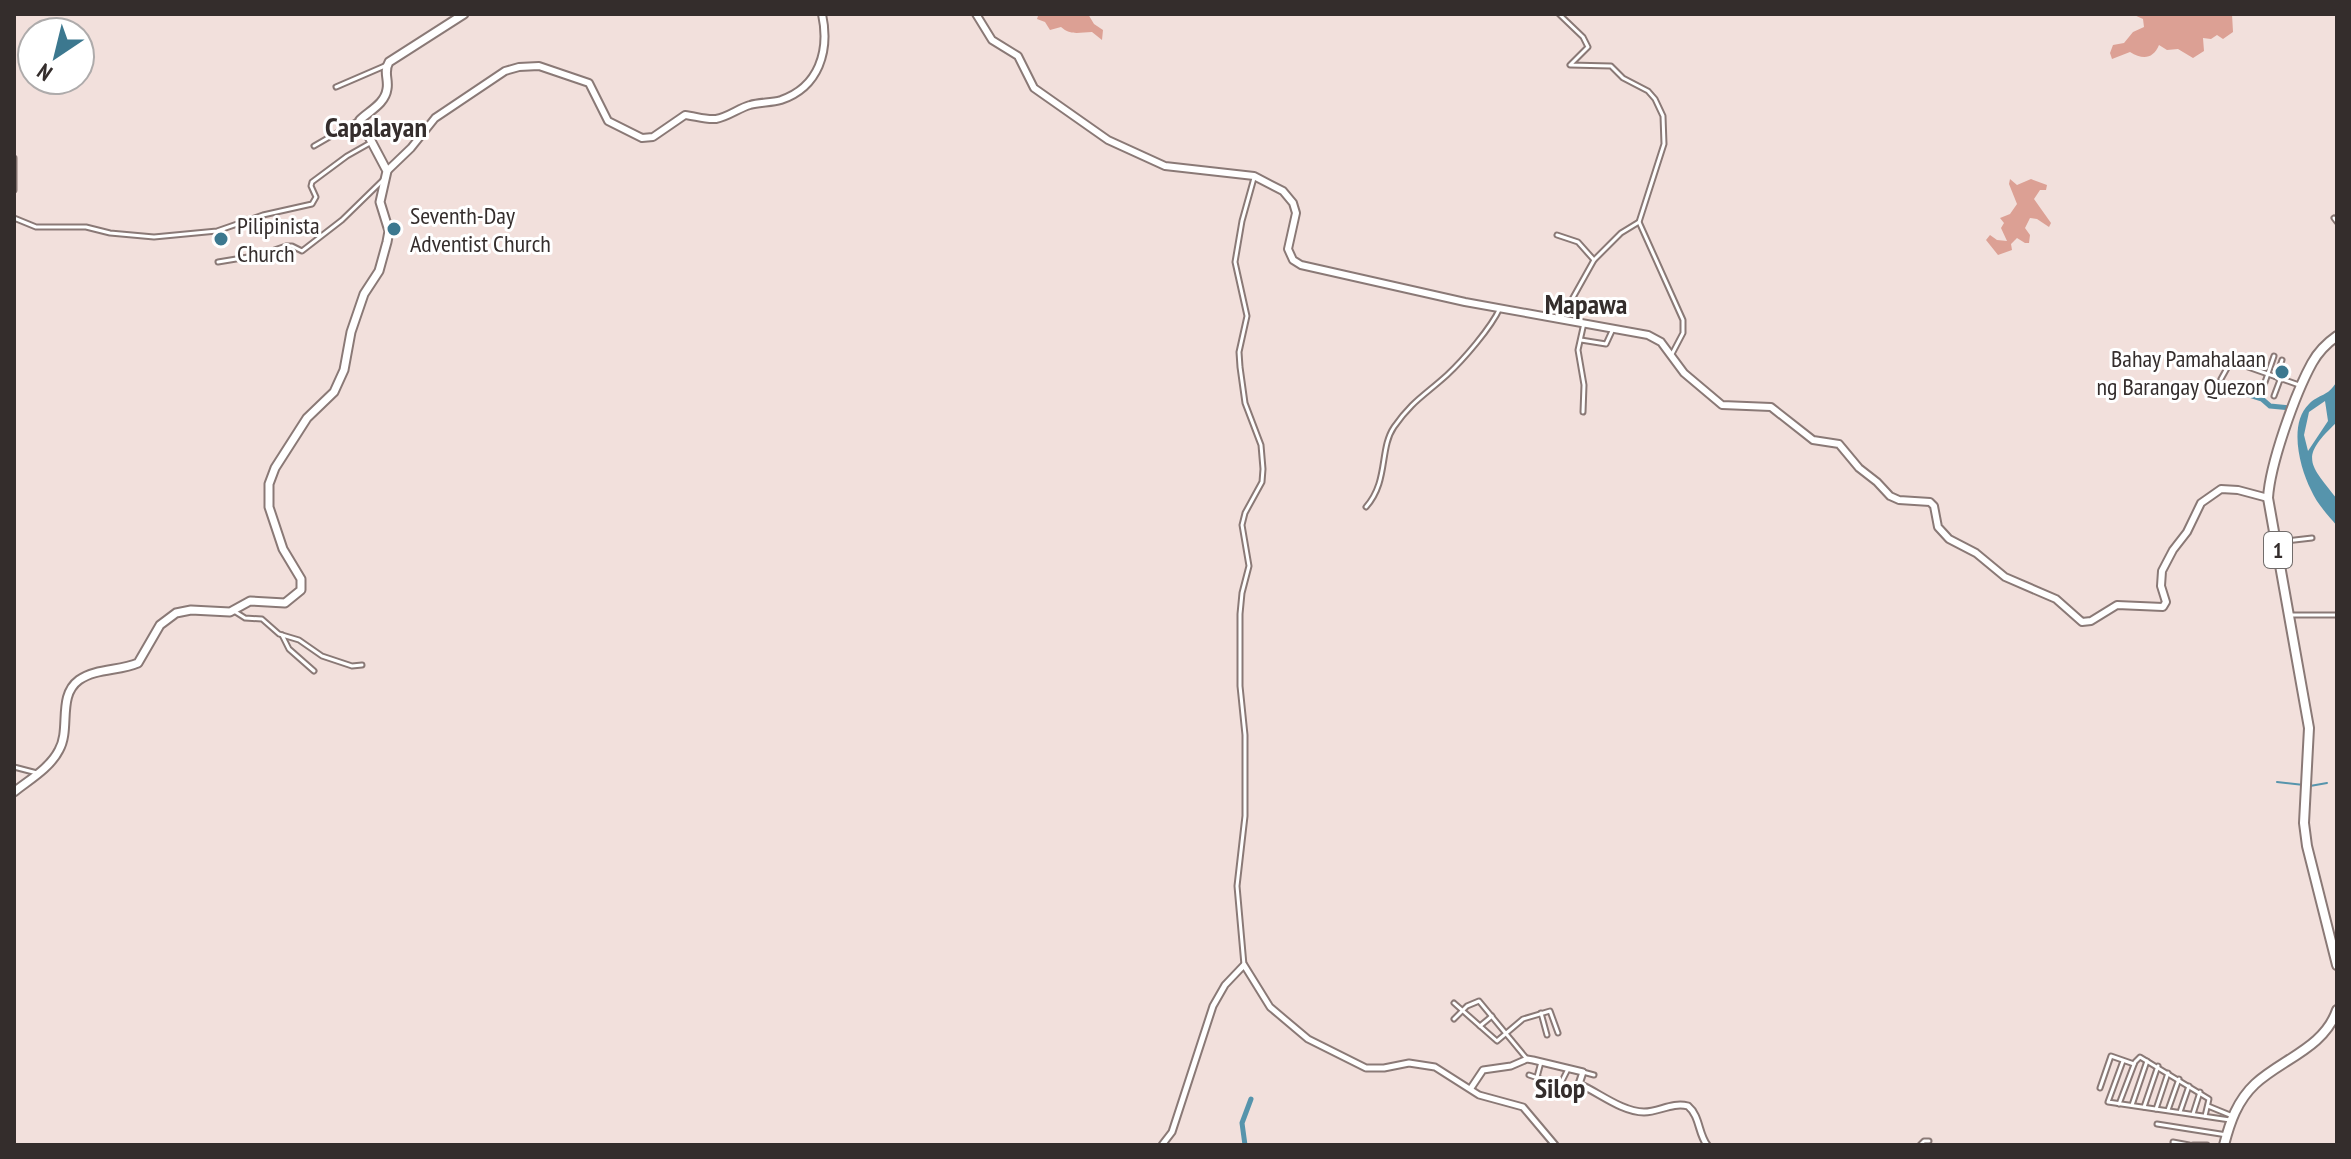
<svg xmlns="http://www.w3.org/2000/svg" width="2351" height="1159" viewBox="0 0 2351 1159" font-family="'PT Sans Narrow',sans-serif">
  <rect width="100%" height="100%" fill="#f2e0dc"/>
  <!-- forest -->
  <g fill="#dca094">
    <path d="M1050,14H1088L1094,24L1103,30L1102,40L1092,32C1080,32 1071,36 1061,27L1050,30L1045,22L1037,19L1038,16Z"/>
    <path d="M2132,14H2232L2233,32L2223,39L2217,35L2211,39L2203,38L2204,51L2193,58L2178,49L2167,50L2159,45C2153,59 2143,60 2130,52L2112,59L2110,53L2113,45L2124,43L2133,32L2144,27L2143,19Z"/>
    <polygon points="2010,179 2017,185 2031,179 2047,185 2046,190 2040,190 2034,199 2051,223 2049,227 2037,219 2030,218 2025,228 2030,235 2029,243 2025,243 2017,238 2011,244 2012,250 1998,255 1986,240 1990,235 1997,240 2007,241 2001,228 2004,223 2000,218 2010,214 2017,204 2009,184"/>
  </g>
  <!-- water -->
  <path fill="#5694ac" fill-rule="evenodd" d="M2337,381V422C2299,458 2309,463 2337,499V526C2328,515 2317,504 2311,490C2300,468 2288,424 2309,404C2320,393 2327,398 2337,381ZM2325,401L2328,421L2308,451L2304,435L2309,412Z"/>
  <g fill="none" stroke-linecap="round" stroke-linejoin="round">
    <!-- stream -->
    <g stroke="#5694ac" stroke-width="2">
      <polyline points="2277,782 2304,785"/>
      <polyline points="2310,786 2327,783"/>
    </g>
    <!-- river -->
    <g stroke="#5694ac" stroke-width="5">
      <polyline points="2237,391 2262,399 2270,406 2291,408"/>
      <polyline points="1245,1145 1242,1123 1251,1099"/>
    </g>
    <defs>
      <g id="minor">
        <polyline points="1559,14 1583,37 1588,47 1570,65 1611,66 1623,78 1648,91 1655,99 1663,116 1664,144 1639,222 1621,233 1594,260 1561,319"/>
        <polyline points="336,87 387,65"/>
        <polyline points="314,146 359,120"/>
        <polyline points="14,158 14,190"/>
        <polyline points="14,218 36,227 86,227 110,233 154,237 217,231 263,215 312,204 316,197 311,186 312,182 347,156 370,143"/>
        <polyline points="2334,218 2337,222"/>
        <polyline points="1639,222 1683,320 1683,333 1672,354"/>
        <polyline points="1557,235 1578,242 1594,260"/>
        <polyline points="218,262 260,255 286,246 292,246 302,251 342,220 383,180"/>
        <polyline points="1581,340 1606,344 1612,331"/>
        <polyline points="2276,377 2282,360"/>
        <polyline points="2221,379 2231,361 2299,385"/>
        <polyline points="2263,388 2274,356"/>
        <polyline points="2274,396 2280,380"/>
        <polyline points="1583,412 1584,385 1578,350 1584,323"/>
        <path d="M1366,507C1389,481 1379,449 1394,427C1412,401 1425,395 1447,375C1463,360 1491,328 1500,308"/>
        <polyline points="2277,542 2312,538"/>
        <polyline points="234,611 245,618 262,619 279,634 299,640 322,656 352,666 362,665"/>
        <polyline points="2292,615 2337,615"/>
        <polyline points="282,635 289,649 314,671"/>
        <polyline points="14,767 37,773"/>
        <polyline points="1244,965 1237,886 1245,816 1245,735 1240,686 1240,614 1242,593 1249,566 1242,525 1245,513 1262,482 1263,469 1261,445 1245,403 1240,367 1239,352 1247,316 1235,262 1242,221 1254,178"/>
        <polyline points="1454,1003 1497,1041 1523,1019 1550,1011 1558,1033"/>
        <polyline points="1541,1013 1547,1035"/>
        <polyline points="1454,1019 1467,1006 1479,1001 1527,1059"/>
        <polyline points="1480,1026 1492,1016"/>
        <polyline points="2123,1061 2108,1102 2230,1120"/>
        <polyline points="1583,1072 1594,1075"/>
        <polyline points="1529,1075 1573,1090 1579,1084"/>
        <polyline points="1537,1077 1541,1062"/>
        <polyline points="1560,1085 1568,1069"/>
        <polyline points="2100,1088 2111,1056 2134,1064"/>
        <polyline points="2119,1104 2135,1062 2140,1057 2209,1099 2205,1116"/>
        <polyline points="2132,1105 2147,1061"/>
        <polyline points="2208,1106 2230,1115"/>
        <polyline points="2144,1107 2158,1066"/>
        <polyline points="2156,1109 2168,1073"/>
        <polyline points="2168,1110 2179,1079"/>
        <polyline points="2180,1112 2189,1086"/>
        <polyline points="2193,1114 2200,1092"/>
        <polyline points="2157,1124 2227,1135"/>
        <polyline points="2173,1142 2189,1145"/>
        <polyline points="1920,1145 1924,1141 1929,1141"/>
        <polyline points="2193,1145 2207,1145"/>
      </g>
      <g id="tertiary">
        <path d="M1471,1088L1483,1070L1511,1066L1527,1059L1533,1060L1583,1072L1579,1084C1598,1092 1622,1112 1644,1112C1659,1112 1672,1102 1688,1106C1700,1116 1698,1133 1707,1145"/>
        <polyline points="1162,1145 1172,1132 1213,1006 1225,985 1244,965 1270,1007 1308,1039 1366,1068 1384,1068 1409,1063 1435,1067 1479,1095 1523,1107 1555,1145"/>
      </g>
      <g id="secondary">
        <polyline points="976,14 992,40 1018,56 1034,88 1108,140 1165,166 1254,176 1283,191 1293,203 1296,213 1288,249 1293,260 1301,265 1465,302 1648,335 1661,342 1684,373 1722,405 1771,407 1813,440 1839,444 1859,468 1877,482 1890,496 1899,500 1930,502 1934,506 1938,527 1949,539 1976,553 2005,577 2056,599 2082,622 2091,621 2117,605 2163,607 2166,602 2161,586 2162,571 2173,550 2187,532 2201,503 2221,489 2238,490 2268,498"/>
        <path d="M387,171L411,148L435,118L505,71L519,67L539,66L589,83L608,121L642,138L653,137L685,115C695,116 705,120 716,119C728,117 739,108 750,105C760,102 771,103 781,100C819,87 830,51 822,14"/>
      </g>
      <path id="primary" d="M14,792C29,780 50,768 59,750C71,729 57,696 79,680C96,668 120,671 138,663L160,625L176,613L191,610L230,612L250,601L285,603L301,590V579L283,549L269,507V484L275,468L307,418L334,392L344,370L351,332L364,294L379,271L387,242L389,231L380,202L387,171L360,120C369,111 385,104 387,89C389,79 383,72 389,62L464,14"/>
      <g id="trunk">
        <path d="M2337,336C2327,343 2318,352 2312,363C2295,394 2270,464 2268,498L2309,728L2304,823L2307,846L2337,965"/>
        <path d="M2224,1145C2230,1122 2237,1101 2255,1084C2282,1059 2324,1048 2337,1010"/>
      </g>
    </defs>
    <!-- minor casing -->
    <use href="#minor" stroke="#8a7976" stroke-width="7"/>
    <!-- tertiary casing -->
    <use href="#tertiary" stroke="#8a7976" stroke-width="9"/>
    <!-- secondary casing -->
    <use href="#secondary" stroke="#8a7976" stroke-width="10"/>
    <!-- primary casing -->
    <use href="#primary" stroke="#8a7976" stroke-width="11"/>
    <!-- trunk casing -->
    <use href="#trunk" stroke="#8a7976" stroke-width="12"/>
    <!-- minor -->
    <use href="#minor" stroke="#fff" stroke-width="3"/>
    <!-- tertiary -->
    <use href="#tertiary" stroke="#fff" stroke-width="5"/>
    <!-- secondary -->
    <use href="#secondary" stroke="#fff" stroke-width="6"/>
    <!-- primary -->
    <use href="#primary" stroke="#fff" stroke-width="7"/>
    <!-- trunk -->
    <use href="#trunk" stroke="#fff" stroke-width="8"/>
  </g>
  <!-- markers -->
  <g fill="#3c788f" stroke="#fff" stroke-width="3">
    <circle cx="394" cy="229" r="8"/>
    <circle cx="221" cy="239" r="8"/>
    <circle cx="2282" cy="372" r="8"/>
  </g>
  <g text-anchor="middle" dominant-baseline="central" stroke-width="6" stroke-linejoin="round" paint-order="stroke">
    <!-- shield labels -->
    <rect fill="#fff" stroke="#716c6b" stroke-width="2" x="2264" y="532" width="28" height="36" rx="6"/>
    <g font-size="22" font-weight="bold" fill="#342d2c">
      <text x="2278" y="550">1</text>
    </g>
    <!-- poi labels -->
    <g font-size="24" fill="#342d2c" stroke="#fff" text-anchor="start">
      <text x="410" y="215">Seventh-Day<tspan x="410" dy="28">Adventist Church</tspan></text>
      <text x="237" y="225">Pilipinista<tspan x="237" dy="28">Church</tspan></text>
      <text x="2266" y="358" text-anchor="end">Bahay Pamahalaan<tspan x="2266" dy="28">ng Barangay Quezon</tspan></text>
    </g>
    <!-- quarter labels -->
    <g font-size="28" font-weight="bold" fill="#342d2c" stroke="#fff">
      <text x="376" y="126">Capalayan</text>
      <text x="1586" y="303">Mapawa</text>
      <text x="1560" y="1087">Silop</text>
    </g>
  </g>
  <!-- border -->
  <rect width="2351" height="1159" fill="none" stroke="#342d2c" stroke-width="32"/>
  <!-- north arrow -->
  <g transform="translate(56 56) rotate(215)"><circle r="38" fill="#ffffff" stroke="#aeabab" stroke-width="2"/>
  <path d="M0-6L14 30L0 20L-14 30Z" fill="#3c788f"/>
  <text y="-12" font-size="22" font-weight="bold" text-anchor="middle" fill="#342d2c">N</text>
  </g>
</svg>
